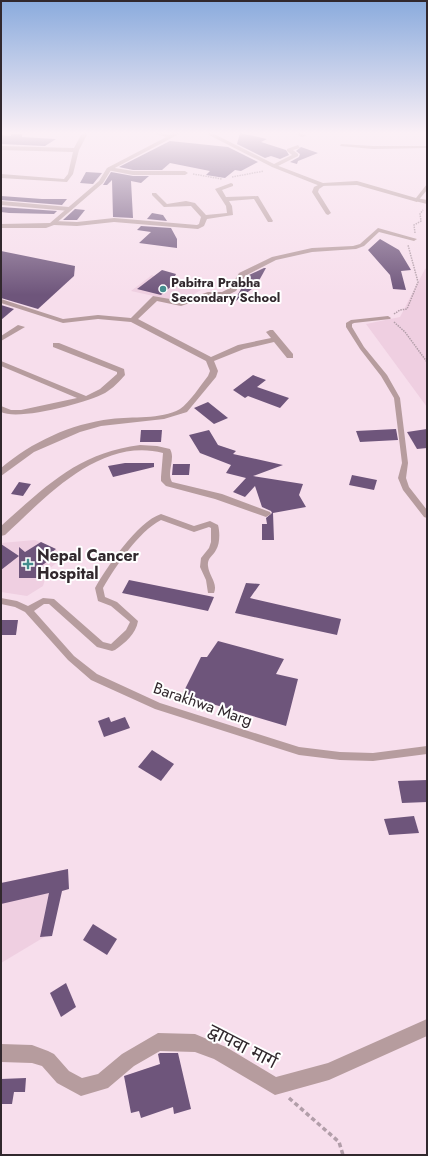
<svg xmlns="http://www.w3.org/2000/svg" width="428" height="1156" viewBox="0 0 428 1156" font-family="Jost,'Noto Sans Devanagari',sans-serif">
  <rect width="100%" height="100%" fill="#f7deec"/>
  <!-- built -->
  <g fill="#efcfe1">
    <polygon points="427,268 427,407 366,324 400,317 425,269"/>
    <polygon points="152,275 162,281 185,288 201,290 181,302 131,291"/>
    <polygon points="35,540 56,549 62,558 48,570 43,586 27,596 1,592 1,543"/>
    <polygon points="68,869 51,933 1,963 1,883"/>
  </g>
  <!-- building -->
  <g fill="#6e557b">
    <polygon points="240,133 267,139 261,142 286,150 289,155 280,159 271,156 265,158 237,144"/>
    <polygon points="11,134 22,134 22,137 56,139 45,146 1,144 1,135 11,136"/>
    <polygon points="170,141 228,147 258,162 241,171 235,170 225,178 206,175 210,171 170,163 162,170 133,170 119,167"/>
    <polygon points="301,147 318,153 298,161 297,164 290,162 299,157 300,154 296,151"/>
    <polygon points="86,172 102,173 93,184 80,183"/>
    <polygon points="111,172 133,176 149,176 141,183 131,181 133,218 113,217 112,180 107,185 103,185"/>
    <polygon points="1,196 42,199 67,199 62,205 1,200"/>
    <polygon points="1,207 57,211 54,214 9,213 1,212"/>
    <polygon points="75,209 85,210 77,220 63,220"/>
    <polygon points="152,213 163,215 167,221 147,219"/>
    <polygon points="141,226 171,228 177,239 177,248 139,243 151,232 137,230"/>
    <polygon points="380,239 399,250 411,270 401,271 406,290 393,289 390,275 368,250"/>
    <polygon points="1,251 75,266 74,276 38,309 1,298"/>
    <polygon points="264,268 266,268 256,286 233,303 249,275"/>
    <polygon points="162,270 176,274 175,276 180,279 161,295 137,289"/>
    <polygon points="1,305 14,309 1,320"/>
    <polygon points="253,375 266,380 257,387 289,398 280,408 248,396 245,398 233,390"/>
    <polygon points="208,402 228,418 214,424 194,408"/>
    <polygon points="396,429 398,440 360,442 356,431"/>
    <polygon points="427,429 427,448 417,449 407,432"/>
    <polygon points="141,430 162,430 161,442 140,442"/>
    <polygon points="209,430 218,445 236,451 233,454 283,465 253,476 303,484 299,495 306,507 273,513 274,540 262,540 262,524 267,524 266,518 272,513 271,511 262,507 255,486 245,497 233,492 246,478 226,473 231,465 200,453 189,435"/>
    <polygon points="125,463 154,463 154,467 113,477 108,466"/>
    <polygon points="173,464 190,464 189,475 172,475"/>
    <polygon points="352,475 377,480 374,490 349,485"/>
    <polygon points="19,482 31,484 23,496 11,494"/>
    <polygon points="41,542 56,549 48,555 53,557 40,567 39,578 19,578 19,556 1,570 1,544 19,556 19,547 25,552"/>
    <polygon points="129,580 214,597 208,611 122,593"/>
    <polygon points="246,583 260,584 250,598 341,619 337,635 235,613"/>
    <polygon points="1,620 18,620 16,635 1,635"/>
    <polygon points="218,641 284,659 276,674 298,679 286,726 182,695 201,657 207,657"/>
    <polygon points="109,717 111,722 125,717 130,728 104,737 98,721"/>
    <polygon points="152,750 174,764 161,781 138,767"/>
    <polygon points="427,780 427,802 402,803 398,781"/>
    <polygon points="414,816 419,833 389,835 384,819"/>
    <polygon points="68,869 69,889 62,891 52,936 40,937 49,893 1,904 1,883"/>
    <polygon points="93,924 117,939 107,955 83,940"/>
    <polygon points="66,983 76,1007 61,1017 50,993"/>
    <polygon points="160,1053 178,1053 191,1109 174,1114 173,1107 141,1118 139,1111 131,1113 124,1076 160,1064 158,1054"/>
    <polygon points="26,1078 25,1092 14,1092 12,1104 1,1104 1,1079"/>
  </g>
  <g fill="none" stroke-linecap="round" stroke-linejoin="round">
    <!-- path-far1 -->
    <g stroke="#b29ea9" stroke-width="1.5" stroke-dasharray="1.5 1" stroke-linecap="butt">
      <polyline points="193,174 222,179"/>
      <polyline points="232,177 264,171"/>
      <polyline points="415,233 414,225 421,221 420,214 423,210"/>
      <polyline points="394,314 400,310 407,309 418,282 408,245"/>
      <polyline points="394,322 405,332 427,362"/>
    </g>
    <!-- path -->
    <polyline stroke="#b29ea9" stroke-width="3.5" stroke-dasharray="4.5 3" stroke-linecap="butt" points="289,1098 339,1142 343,1155"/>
    <!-- service -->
    <g fill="#b69c9e" fill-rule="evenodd">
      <polygon points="341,144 373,146 427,146 427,148 373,149 340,146"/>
      <polygon points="388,316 391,318 390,319 354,323 352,324 352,327 364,347 387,375 400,398 408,463 406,478 409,487 427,510 427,518 424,517 403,490 398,478 402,463 394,398 381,376 360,349 346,327 346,323 351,320"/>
      <path d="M161,514L194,526L210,521L218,525C220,532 220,544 216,550C213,556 207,558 208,566C209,576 218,583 214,593H208L206,580L200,567L201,558L209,548L211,542V528L209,527L194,532L161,520C138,532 116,566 103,588L105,597L117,602L138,621C136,634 125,643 115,650L112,651L97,647L49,604H44L34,611L74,656L97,674L160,703L299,747L340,752L373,753L427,746V754L373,761L340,760L299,755L155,709L91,680L68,660L25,612L15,607L1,604V598L17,601L28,606L43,598L54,599L103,642L111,644L126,630L130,622L111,606L98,601L95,588C107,567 137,522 161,514Z"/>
    </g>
    <!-- minor -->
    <g fill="#b69c9e" fill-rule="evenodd">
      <polygon points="82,133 88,133 79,150 73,174 67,182 1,178 1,174 64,179 68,174 73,152 1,150 1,146 74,148"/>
      <polygon points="152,133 163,133 173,136 170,138"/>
      <polygon points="295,133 302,133 306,136 301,137"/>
      <polygon points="298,145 300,148 293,150 298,154 298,156 276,167 272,167 272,165 292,155 287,151 287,149"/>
      <polygon points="109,167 133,171 185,171 188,173 185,175 133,175 107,170"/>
      <polygon points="231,183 233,184 233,186 222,190 226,197 258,196 273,221 272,222 268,222 254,199 229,201 232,206 233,215 207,219 204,226 198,229 114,222 77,226 54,225 51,223 54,221 77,222 114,218 197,225 199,224 201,217 191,206 164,207 152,195 152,193 156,193 167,204 186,201 195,203 206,215 227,213 226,206 215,189"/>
      <polygon points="322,183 325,185 319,189 318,192 331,213 328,215 326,214 312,192 314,187"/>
      <polygon points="417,198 427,200 427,204 415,201 414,200"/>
      <polygon points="1,201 69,207 72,209 69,211 1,205"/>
      <path d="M378,228L417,239L414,241L379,232L364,246L356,249L312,252L276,260L245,276L236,291L226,296H210L181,306L157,301L138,319L211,357L238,345L271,338L266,332L270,330H273L293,354V358H287L274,342L244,349L214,361L218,371L216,377L187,412L164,419L101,426L80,432L34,452L1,476V468C32,442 70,424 111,419C133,416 160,420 180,409C189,403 201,385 208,376L210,371L206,361L131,322L98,319L63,323L1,303V299L63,319L98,315L131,318L153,296L181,301L208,292H222L230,288L239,273L272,257L312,248L353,246L360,244Z"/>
      <polygon points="18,325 25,327 1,341 1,336"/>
      <path d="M53,343H59L124,369L125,375C120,381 112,389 105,393C87,403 18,421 1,412V406L11,410H21L77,398L1,366V361L86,396L100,389L117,374V372L53,347Z"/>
      <path d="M140,445L157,446L170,449C176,459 166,472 172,482L222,494L270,512L271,514L266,517L215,499L166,486L161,481V477L163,453C100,437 46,497 5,535L1,536V526C46,486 78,453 140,445Z"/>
      <polygon points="427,1019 427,1036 329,1080 275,1095 214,1059 195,1052 160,1051 134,1066 108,1088 81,1096 57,1083 42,1066 32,1063 1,1062 1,1044 32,1045 48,1051 54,1054 69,1071 82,1078 98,1074 122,1054 158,1033 195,1034 226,1047 276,1077 328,1063"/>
    </g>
    <!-- tertiary -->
    <g fill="#b69c9e" fill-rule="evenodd">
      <polygon points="174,133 181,133 111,170 103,183 54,225 46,228 1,228 1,224 50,223 99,181 107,168"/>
      <polygon points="205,133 212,133 276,165 323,183 357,181 416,198 427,184 427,190 417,202 357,185 320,186 272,167"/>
    </g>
  </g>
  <!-- sky -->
  <linearGradient id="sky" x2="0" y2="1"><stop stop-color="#8aabdd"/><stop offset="0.45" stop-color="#fbf0f6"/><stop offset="1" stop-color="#fbf0f6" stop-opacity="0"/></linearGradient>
  <rect width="428" height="295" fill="url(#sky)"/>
  <!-- markers -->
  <g fill="#458d8e" stroke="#fff" stroke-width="1.5">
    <circle cx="163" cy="289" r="4"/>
    <path d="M26 558h4v4h4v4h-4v4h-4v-4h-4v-4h4z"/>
  </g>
  <g text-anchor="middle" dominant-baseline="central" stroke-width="4" stroke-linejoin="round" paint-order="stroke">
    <!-- far-poi labels -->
    <g font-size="13" font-weight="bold" fill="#31282d" stroke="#fff" text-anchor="start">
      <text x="171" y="282">Pabitra Prabha<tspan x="171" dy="15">Secondary School</tspan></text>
    </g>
    <!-- poi labels -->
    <g font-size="16" font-weight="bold" fill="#31282d" stroke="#fff" text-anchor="start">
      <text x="37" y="555">Nepal Cancer<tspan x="37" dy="18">Hospital</tspan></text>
    </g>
    <!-- street labels -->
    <g font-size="16" fill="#31282d" stroke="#fff">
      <text transform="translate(203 704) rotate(19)">Barakhwa Marg</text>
    </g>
    <!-- near-street labels -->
    <g font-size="19" fill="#31282d" stroke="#fff">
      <text transform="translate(243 1046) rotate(27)">द्वापवा मार्ग</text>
    </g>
  </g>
  <!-- border -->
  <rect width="428" height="1156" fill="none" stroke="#31282d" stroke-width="4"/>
</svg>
